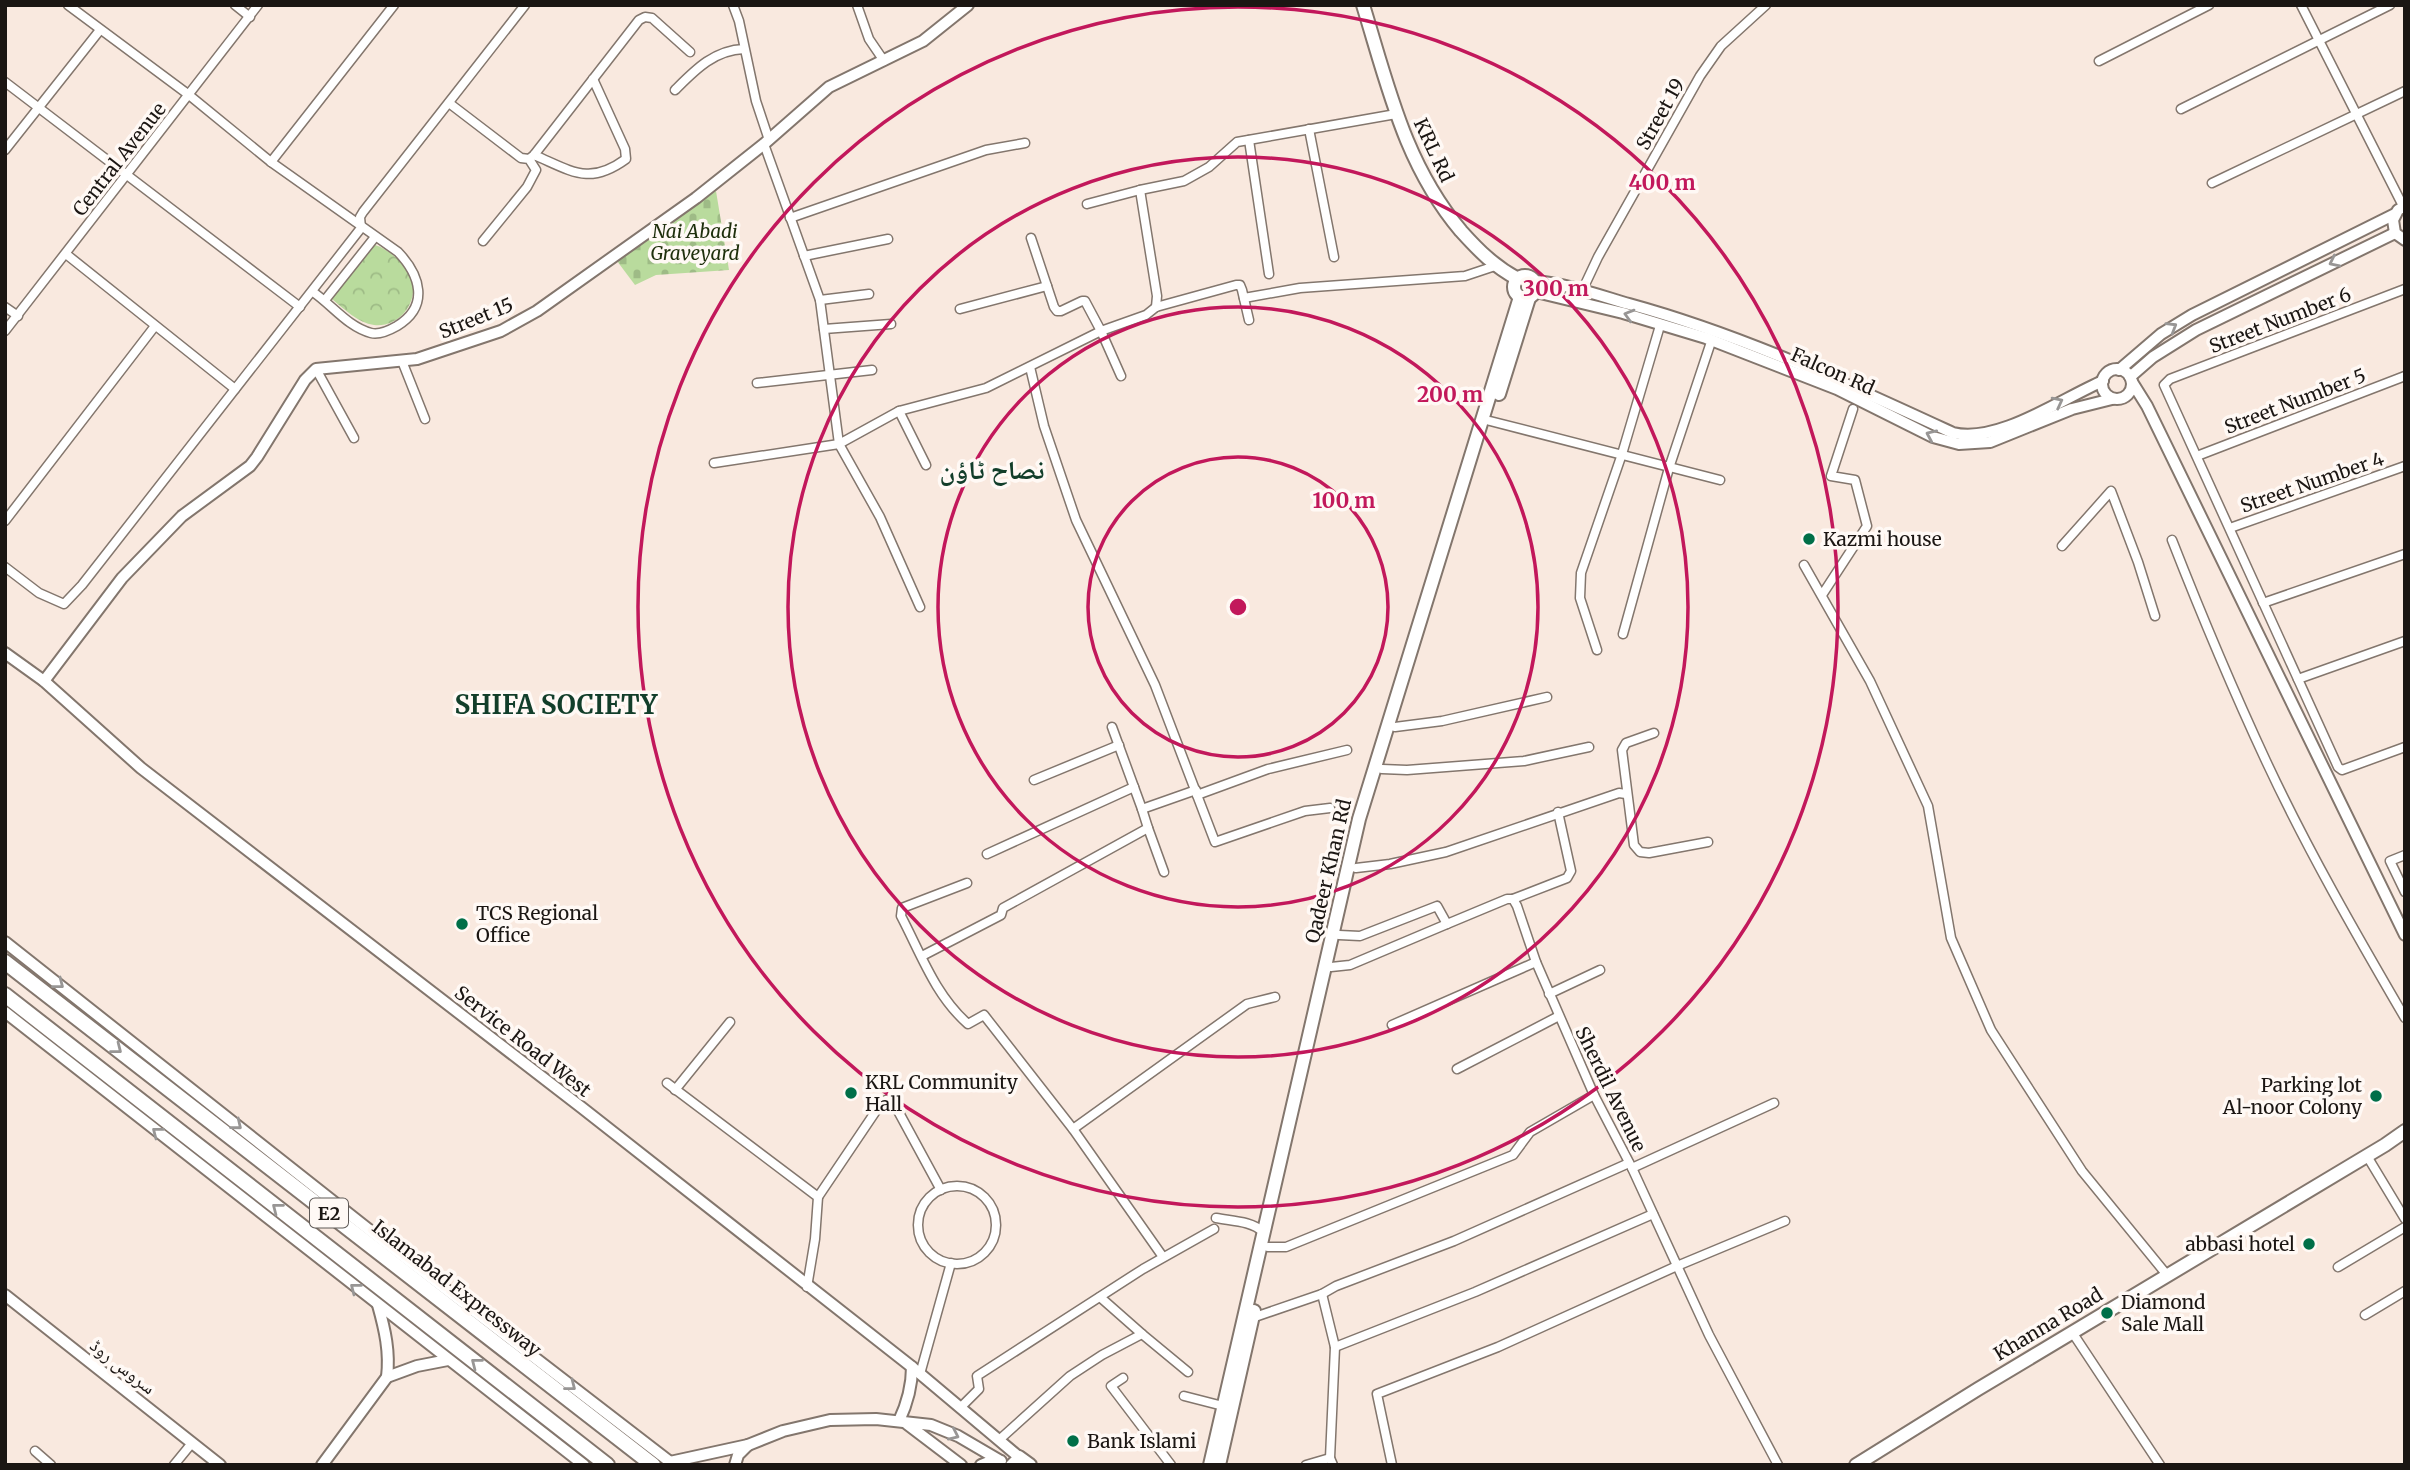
<svg xmlns="http://www.w3.org/2000/svg" width="2410" height="1470" viewBox="0 0 2410 1470" font-family="Merriweather,'Noto Naskh Arabic',serif">
  <defs>
    <pattern id="cemetery-stones" width="16" height="16" patternUnits="userSpaceOnUse" patternTransform="scale(1.75)"><rect width="16" height="16" fill="#b9db9d"/><path d="M2 7V4a2 2 0 0 1 4 0v3zM10 15v-3a2 2 0 0 1 4 0v3z" fill="#9ebb86"/></pattern>
    <pattern id="park-crowns" width="20" height="18" patternUnits="userSpaceOnUse" patternTransform="scale(1.75)"><rect width="20" height="18" fill="#b9db9d"/><path d="M2 6a3 3 0 1 1 6 0M12 15a3 3 0 1 1 6 0" fill="none" stroke="#9ebb86"/></pattern>
  </defs>
  <rect width="100%" height="100%" fill="#f9e9df"/>
  <!-- cemetery -->
  <polygon fill="url(#cemetery-stones)" points="716,191 729,270 656,275 635,285 617,261"/>
  <!-- park -->
  <path fill="url(#park-crowns)" d="M375,245C382,247 388,251 394,256C401,261 408,268 411,277C420,301 400,328 374,325C358,323 344,309 332,299Z"/>
  <g fill="none" stroke-linecap="round" stroke-linejoin="round">
    <defs>
      <g id="street">
        <path d="M68,5L189,95L271,162L398,252C420,275 430,306 397,326C390,330 379,335 371,333C348,327 332,305 313,292"/>
        <polyline points="235,5 250,17"/>
        <polyline points="733,5 739,21 756,101 769,140"/>
        <polyline points="857,5 869,39 884,61"/>
        <polyline points="2301,5 2403,206"/>
        <polyline points="2099,61 2209,5"/>
        <polyline points="5,82 300,307"/>
        <path d="M675,90C695,70 714,50 744,49"/>
        <polyline points="449,103 521,158 529,159 536,170 527,187 483,241"/>
        <polyline points="2181,109 2390,5"/>
        <polyline points="1309,129 1334,257"/>
        <polyline points="1249,140 1269,274"/>
        <polyline points="764,144 820,300 839,444 899,411 986,388 1101,331 1146,315 1156,307 1236,285 1240,285 1242,290 1249,320"/>
        <polyline points="5,150 100,30"/>
        <path d="M534,155C572,171 589,186 626,159L625,149L593,79"/>
        <polyline points="529,159 534,155 639,20 645,17 652,18 690,52"/>
        <polyline points="271,162 394,5"/>
        <polyline points="2212,183 2405,91"/>
        <polyline points="1087,204 1140,190"/>
        <polyline points="790,218 986,150 1025,143"/>
        <polyline points="1031,238 1054,307 1057,311 1061,311 1082,301 1085,301 1101,331 1121,376"/>
        <polyline points="66,254 235,389"/>
        <polyline points="804,256 888,239"/>
        <polyline points="2405,289 2170,379 2164,385 2338,767 2342,770 2405,747"/>
        <polyline points="1582,291 1598,257 1700,76 1721,46 1766,5"/>
        <polyline points="1244,298 1300,288 1465,276 1495,266"/>
        <polyline points="325,300 375,237"/>
        <polyline points="820,300 869,294"/>
        <polyline points="5,307 18,316"/>
        <polyline points="1156,307 1157,296 1140,190 1184,181 1209,167 1237,142 1396,114"/>
        <polyline points="960,309 1047,286"/>
        <polyline points="824,329 891,324"/>
        <polyline points="5,331 258,5"/>
        <polyline points="402,361 425,419"/>
        <polyline points="1030,367 1044,426 1076,520 1155,685 1197,795 1268,769 1347,750"/>
        <polyline points="316,369 354,438"/>
        <polyline points="757,383 872,370"/>
        <polyline points="899,411 926,465"/>
        <polyline points="1490,421 1720,480"/>
        <polyline points="2197,456 2405,376"/>
        <polyline points="714,463 839,444 880,517 920,607"/>
        <polyline points="5,521 155,326"/>
        <polyline points="2230,528 2405,466"/>
        <path d="M2172,540C2201,614 2232,688 2266,761C2307,849 2356,934 2405,1018"/>
        <polyline points="2062,546 2111,491 2138,562 2155,616"/>
        <polyline points="1804,565 1870,681 1928,806 1951,938 1991,1030 2082,1171 2167,1275"/>
        <polyline points="5,567 39,593 64,604 82,585 361,228 360,217 363,212 525,5"/>
        <polyline points="1822,595 1867,526 1855,480 1831,476 1853,409"/>
        <polyline points="2263,603 2405,554"/>
        <polyline points="1623,634 1669,468 1710,345"/>
        <polyline points="1597,650 1580,598 1581,573 1622,454 1659,329"/>
        <polyline points="2298,679 2405,641"/>
        <polyline points="1112,727 1142,809"/>
        <polyline points="1395,727 1442,721 1547,697"/>
        <polyline points="1654,733 1626,743 1622,750 1634,845 1640,852 1649,853 1708,842"/>
        <polyline points="1382,769 1407,770 1524,761 1589,747"/>
        <polyline points="1034,780 1119,745"/>
        <polyline points="1197,795 1215,842 1305,811 1330,808"/>
        <polyline points="1148,828 1164,872"/>
        <polyline points="987,854 1134,787"/>
        <polyline points="2405,855 2390,861 2405,892"/>
        <polyline points="1356,868 1390,864 1446,852 1619,793 1626,794"/>
        <path d="M967,883L902,908L901,916C921,954 935,995 968,1024L984,1015L1073,1129L1163,1257"/>
        <polyline points="1513,899 1567,878 1571,871 1558,812"/>
        <polyline points="1339,935 1360,936 1437,906 1447,924 1507,899 1513,899 1517,906 1536,962 1594,1095 1632,1168 1709,1335 1778,1465"/>
        <polyline points="922,956 1001,915 1003,908 1148,828 1142,809 1196,790"/>
        <polyline points="1331,967 1350,965 1447,924"/>
        <polyline points="1549,994 1600,970"/>
        <polyline points="1392,1025 1536,962"/>
        <polyline points="1457,1069 1559,1016"/>
        <polyline points="667,1083 818,1197 815,1239 807,1287"/>
        <polyline points="675,1090 730,1022"/>
        <polyline points="1073,1129 1247,1004 1275,997"/>
        <polyline points="2367,1156 2405,1219"/>
        <polyline points="1632,1168 1774,1103"/>
        <circle cx="957" cy="1225" r="39"/>
        <polyline points="818,1197 882,1102 891,1098 941,1190"/>
        <path d="M1216,1218C1232,1221 1252,1221 1263,1232"/>
        <polyline points="1268,1247 1286,1247 1513,1155 1530,1132 1594,1095"/>
        <polyline points="2338,1267 2405,1227"/>
        <polyline points="1322,1294 1335,1347 1330,1458 1333,1465"/>
        <polyline points="1100,1297 1142,1334"/>
        <polyline points="2365,1315 2405,1291"/>
        <polyline points="1252,1318 1322,1294 1336,1286 1454,1241 1629,1163"/>
        <polyline points="2072,1332 2160,1465"/>
        <polyline points="1335,1347 1475,1292 1653,1214"/>
        <polyline points="920,1374 951,1263"/>
        <polyline points="1123,1378 1111,1386 1171,1465"/>
        <polyline points="1184,1396 1223,1406"/>
        <polyline points="960,1408 979,1389 977,1376 1143,1269 1214,1229"/>
        <polyline points="999,1440 1070,1376 1102,1355 1142,1334 1188,1372"/>
        <polyline points="35,1451 51,1465"/>
        <polyline points="174,1465 192,1443"/>
        <polyline points="1306,1465 1330,1458"/>
        <polyline points="1392,1465 1377,1394 1498,1347 1677,1266 1785,1221"/>
      </g>
      <g id="secondary">
        <polyline points="2405,206 2398,210 2393,220 2395,233 2405,240"/>
        <path d="M1535,281C1567,284 1598,295 1629,304C1742,335 1847,384 1953,433C1998,444 2061,399 2103,381"/>
        <polyline points="1536,292 1623,313 1706,338 1837,389 1933,437 1959,444 1990,442 2072,409 2112,399"/>
        <circle cx="2117" cy="384" r="15"/>
        <polyline points="2119,370 2161,334 2192,315 2395,214"/>
        <polyline points="2130,377 2153,357 2196,330 2395,233"/>
        <polyline points="2132,382 2147,406 2405,935"/>
        <polyline points="5,653 44,681 141,768 581,1107 912,1367 1019,1457 1011,1465"/>
        <polyline points="44,681 122,578 182,516 250,466 257,457 305,380 316,369 417,359 501,331 537,311 696,198 764,144 829,87 923,41 968,5"/>
        <polyline points="5,942 387,1244 674,1465"/>
        <polyline points="5,1012 584,1465"/>
        <polyline points="5,1295 220,1465"/>
        <path d="M378,1305C385,1330 390,1352 387,1377"/>
        <path d="M899,1421C907,1404 912,1386 912,1367"/>
        <polyline points="907,1424 961,1465"/>
        <polyline points="670,1462 748,1445 783,1431 830,1420 876,1419 931,1425 958,1436 999,1460"/>
        <polyline points="322,1465 387,1377 417,1366 448,1360"/>
        <polyline points="735,1465 738,1455 748,1445"/>
        <polyline points="981,1465 993,1460 1001,1461"/>
      </g>
      <g id="primary">
        <path d="M1363,5C1388,86 1405,165 1461,231C1479,251 1494,266 1518,279"/>
        <circle cx="1525" cy="287" r="11"/>
        <polyline points="1499,394 1529,298"/>
        <polyline points="1019,1457 1030,1465"/>
        <polyline points="1210,1465 1359,819 1520,297"/>
        <polyline points="1219,1465 1254,1311"/>
        <polyline points="1856,1465 1978,1389 2385,1145 2405,1131"/>
      </g>
      <g id="highway">
        <polyline points="5,962 653,1465"/>
        <polyline points="5,995 607,1465"/>
      </g>
    </defs>
    <!-- street casing -->
    <use href="#street" stroke="#83766d" stroke-width="11"/>
    <!-- secondary casing -->
    <use href="#secondary" stroke="#83766d" stroke-width="14"/>
    <!-- primary casing -->
    <use href="#primary" stroke="#83766d" stroke-width="16"/>
    <!-- highway casing -->
    <use href="#highway" stroke="#83766d" stroke-width="18"/>
    <!-- street -->
    <use href="#street" stroke="#fff" stroke-width="8"/>
    <!-- secondary -->
    <use href="#secondary" stroke="#fff" stroke-width="10"/>
    <!-- primary -->
    <use href="#primary" stroke="#fff" stroke-width="12"/>
    <!-- highway -->
    <use href="#highway" stroke="#fff" stroke-width="14"/>
  </g>
  <!-- one-way arrows -->
  <defs><path id="oneway-chevron" d="M-2-3.5L2.5 0L-2 3.5" fill="none" stroke-width="1.6" stroke-linecap="round" stroke-linejoin="round" transform="scale(1.75)"/></defs>
  <g stroke="#989695">
    <use href="#oneway-chevron" transform="translate(2334 262) rotate(154)"/>
    <use href="#oneway-chevron" transform="translate(1629 315) rotate(-164)"/>
    <use href="#oneway-chevron" transform="translate(2172 327) rotate(-31)"/>
    <use href="#oneway-chevron" transform="translate(2058 402) rotate(-27)"/>
    <use href="#oneway-chevron" transform="translate(1931 435) rotate(-156)"/>
    <use href="#oneway-chevron" transform="translate(59 984) rotate(38)"/>
    <use href="#oneway-chevron" transform="translate(117 1049) rotate(38)"/>
    <use href="#oneway-chevron" transform="translate(237 1125) rotate(39)"/>
    <use href="#oneway-chevron" transform="translate(157 1132) rotate(-142)"/>
    <use href="#oneway-chevron" transform="translate(277 1208) rotate(-142)"/>
    <use href="#oneway-chevron" transform="translate(355 1288) rotate(-142)"/>
    <use href="#oneway-chevron" transform="translate(476 1363) rotate(-142)"/>
    <use href="#oneway-chevron" transform="translate(571 1386) rotate(38)"/>
    <use href="#oneway-chevron" transform="translate(954 1435) rotate(25)"/>
  </g>
  <!-- distance rings -->
  <g fill="none" stroke="#c2185b" stroke-width="3.5">
    <circle cx="1238" cy="607" r="150"/>
    <circle cx="1238" cy="607" r="300"/>
    <circle cx="1238" cy="607" r="450"/>
    <circle cx="1238" cy="607" r="600"/>
  </g>
  <!-- markers -->
  <g fill="#006f48" stroke="#fff9f5" stroke-width="2.5">
    <circle cx="1809" cy="539" r="7"/>
    <circle cx="462" cy="924" r="7"/>
    <circle cx="851" cy="1093" r="7"/>
    <circle cx="2376" cy="1096" r="7"/>
    <circle cx="2309" cy="1244" r="7"/>
    <circle cx="2107" cy="1313" r="7"/>
    <circle cx="1073" cy="1441" r="7"/>
  </g>
  <g text-anchor="middle" dominant-baseline="central" stroke-width="7" stroke-linejoin="round" paint-order="stroke">
    <!-- shield labels -->
    <rect fill="#fff9f5" stroke="#5f5a57" stroke-width="2" x="310" y="1198.5" width="38" height="29" rx="5"/>
    <g font-size="18" font-weight="bold" fill="#1b1613">
      <text x="329" y="1213">E2</text>
    </g>
    <!-- street labels -->
    <g font-size="19" fill="#1b1613" stroke="#fff9f5">
      <text transform="translate(1660 114) rotate(-61)">Street 19</text>
      <text transform="translate(1434 150) rotate(65)">KRL Rd</text>
      <text transform="translate(119 159) rotate(-52)">Central Avenue</text>
      <text transform="translate(476 318) rotate(-22)">Street 15</text>
      <text transform="translate(2280 320) rotate(-21)">Street Number 6</text>
      <text transform="translate(1833 371) rotate(24)">Falcon Rd</text>
      <text transform="translate(2295 401) rotate(-21)">Street Number 5</text>
      <text transform="translate(2312 482) rotate(-19)">Street Number 4</text>
      <text transform="translate(1328 871) rotate(-77)">Qadeer Khan Rd</text>
      <text transform="translate(523 1041) rotate(38)">Service Road West</text>
      <text transform="translate(1611 1089) rotate(64)">Sherdil Avenue</text>
      <text transform="translate(457 1288) rotate(38)">Islamabad Expressway</text>
      <text transform="translate(2048 1324) rotate(-31)">Khanna Road</text>
      <text transform="translate(123 1366) rotate(38)">سروس روڈ</text>
    </g>
    <!-- park labels -->
    <g font-size="19" font-style="italic" fill="#1e2f0c" stroke="#fff9f5">
      <text x="695" y="231">Nai Abadi<tspan x="695" dy="22">Graveyard</tspan></text>
    </g>
    <!-- poi labels -->
    <g font-size="19" fill="#1b1613" stroke="#fff9f5" text-anchor="start">
      <text x="1823" y="539">Kazmi house</text>
      <text x="476" y="913">TCS Regional<tspan x="476" dy="22">Office</tspan></text>
      <text x="865" y="1082">KRL Community<tspan x="865" dy="22">Hall</tspan></text>
      <text x="2362" y="1085" text-anchor="end">Parking lot<tspan x="2362" dy="22">Al-noor Colony</tspan></text>
      <text x="2295" y="1244" text-anchor="end">abbasi hotel</text>
      <text x="2121" y="1302">Diamond<tspan x="2121" dy="22">Sale Mall</tspan></text>
      <text x="1087" y="1441">Bank Islami</text>
    </g>
    <!-- district labels -->
    <g font-size="26" font-weight="bold" fill="#123e2a" stroke="#fff9f5">
      <text x="992" y="469">نصاح ٹاؤن</text>
      <text x="556" y="704">SHIFA SOCIETY</text>
    </g>
  </g>
  <circle cx="1238" cy="607" r="10" fill="#c2185b" stroke="#fff9f5" stroke-width="3.5"/>
  <g font-size="21" text-anchor="middle" font-weight="bold" fill="#c2185b" stroke="#fff9f5" stroke-width="7" stroke-linejoin="round" paint-order="stroke">
    <text x="1662" y="190">400 m</text>
    <text x="1556" y="296">300 m</text>
    <text x="1450" y="402">200 m</text>
    <text x="1344" y="508">100 m</text>
  </g>
  <!-- border -->
  <rect width="2410" height="1470" fill="none" stroke="#1b1613" stroke-width="14"/>
</svg>
